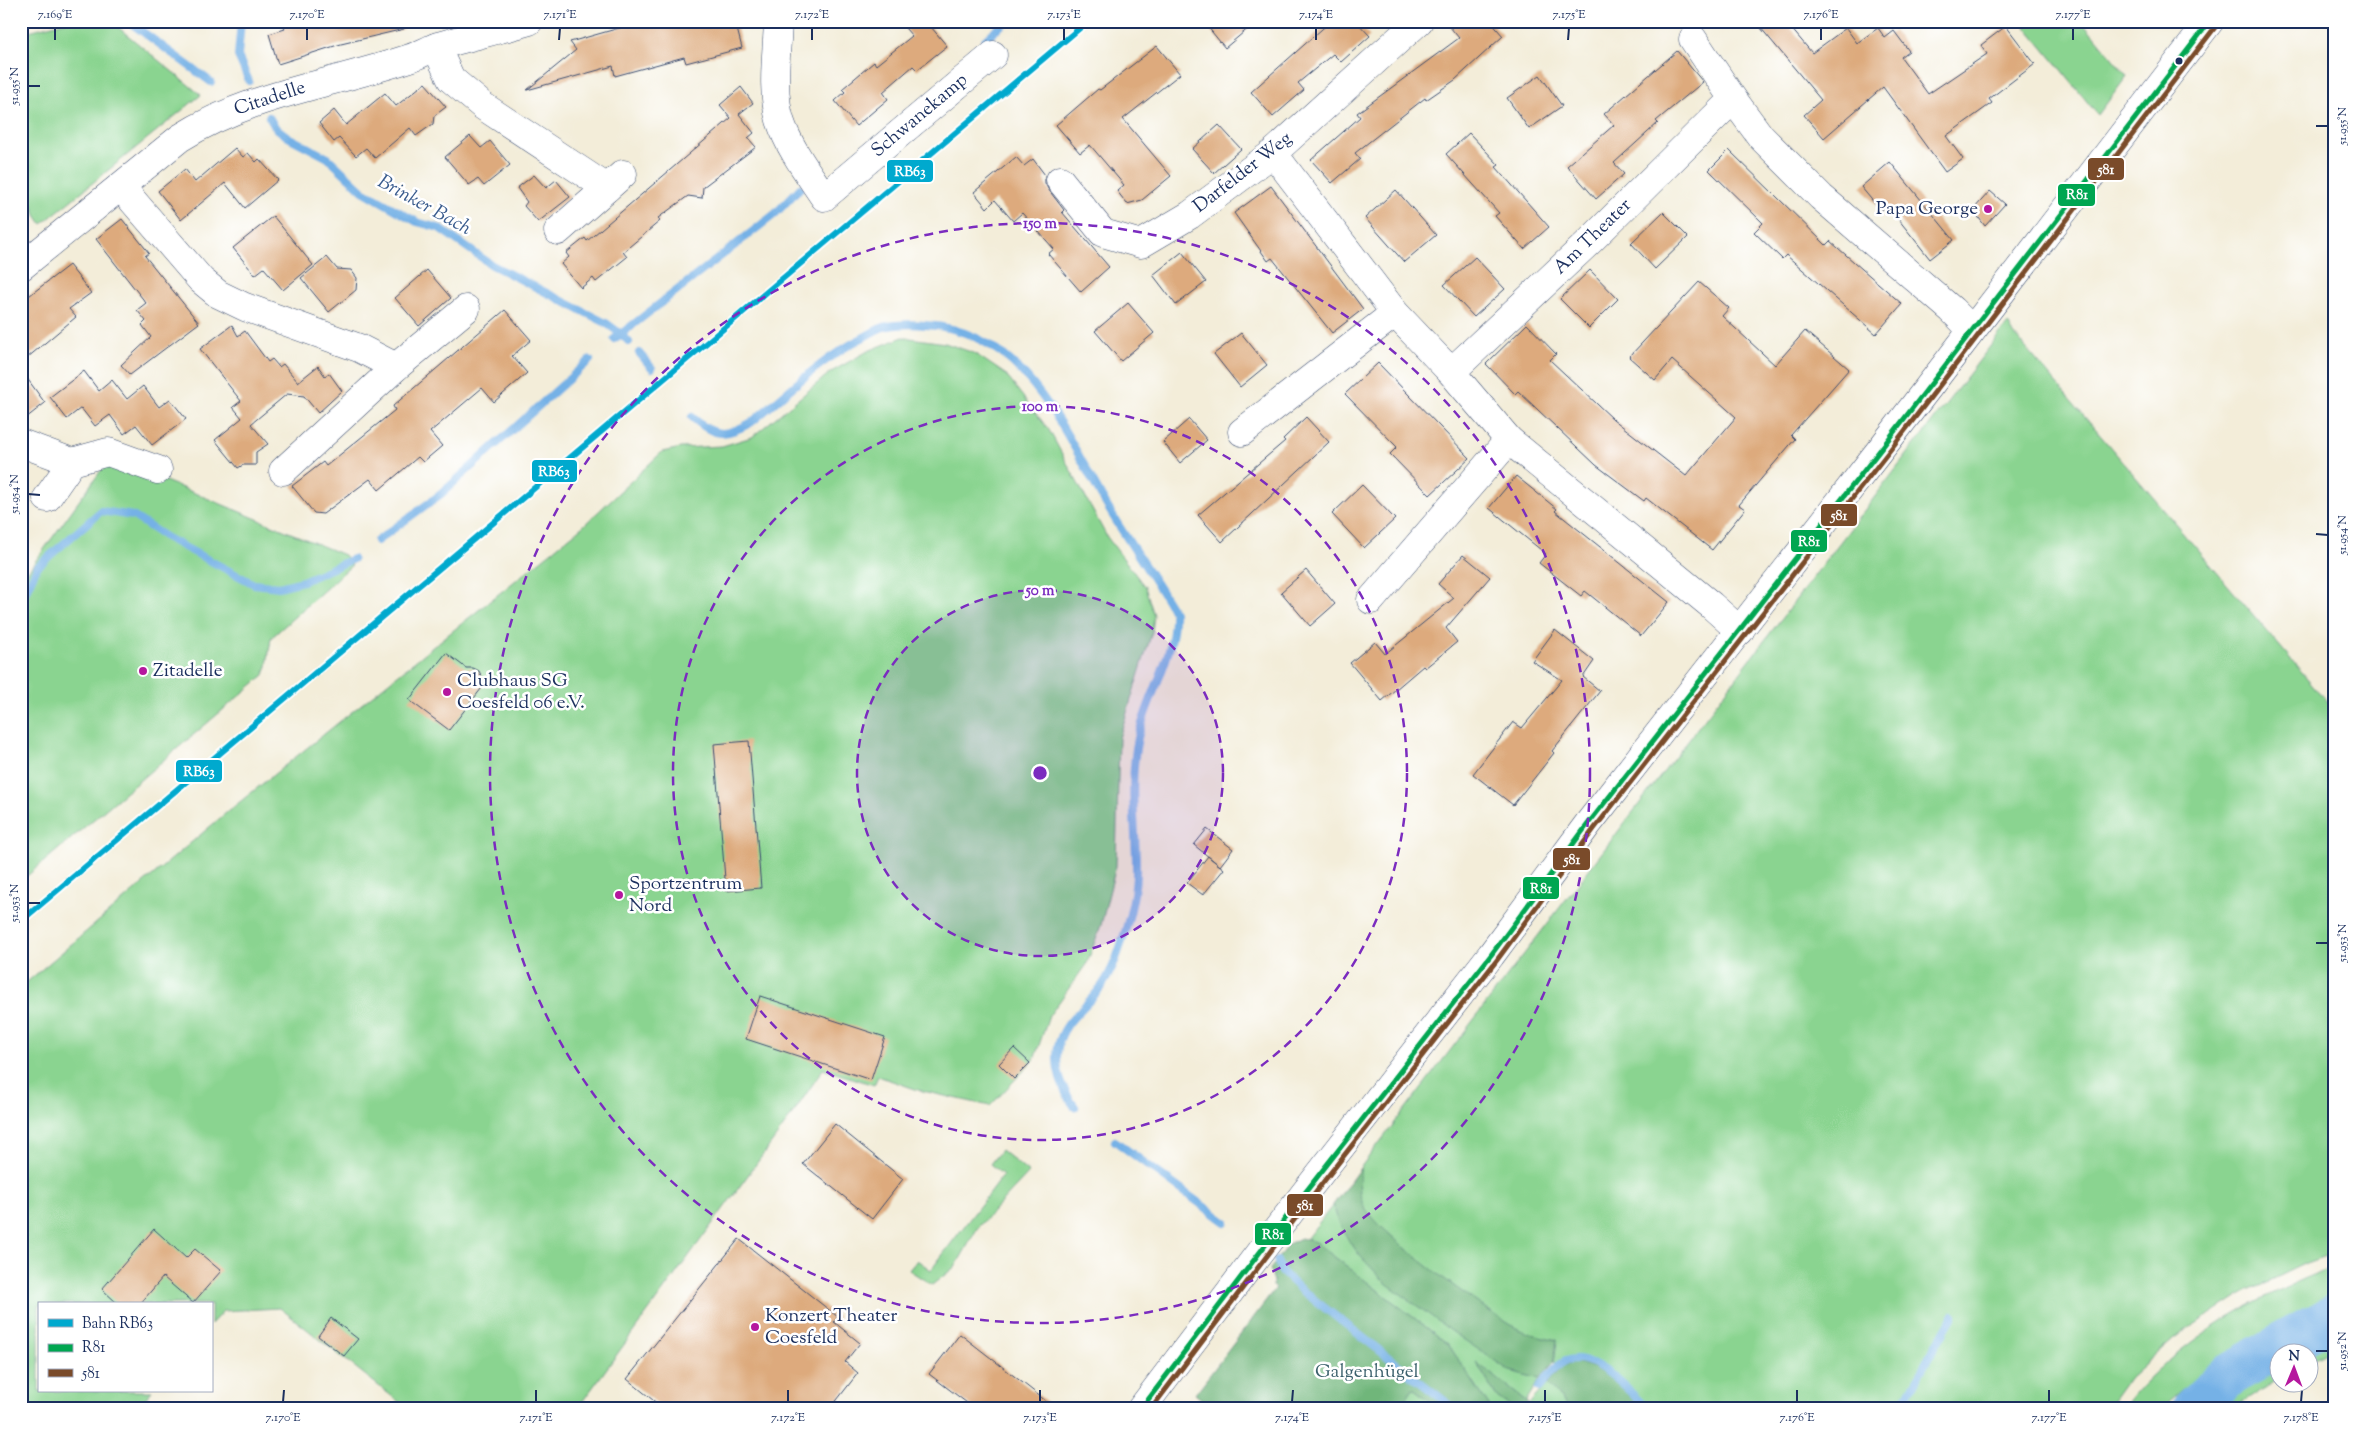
<svg xmlns="http://www.w3.org/2000/svg" width="2356" height="1430" viewBox="0 0 2356 1430" font-family="'Sorts Mill Goudy',serif">
  <rect width="100%" height="100%" fill="#fff"/>
  <filter id="ink" filterUnits="userSpaceOnUse"><feTurbulence type="fractalNoise" baseFrequency=".02" numOctaves="2"/><feDisplacementMap in="SourceGraphic" scale="10" xChannelSelector="R" yChannelSelector="G"/><feConvolveMatrix kernelMatrix="1 2 1 2 8 2 1 2 1" color-interpolation-filters="sRGB"/></filter>
  <filter id="wash" filterUnits="userSpaceOnUse"><feTurbulence type="fractalNoise" baseFrequency=".0096" numOctaves="4" result="noise"/><feDisplacementMap in="SourceGraphic" scale="20" xChannelSelector="R" yChannelSelector="G"/><feGaussianBlur stdDeviation="1.12" result="paint"/><feColorMatrix in="noise" values="0 0 0 0 0 0 0 0 0 0 0 0 0 0 0 0 0 1.4 0 .05"/><feComposite in="paint" operator="in"/></filter>
  <g filter="url(#wash)">
    <rect width="100%" height="100%" fill="#f3edd9"/>
    <!-- green -->
    <g fill="#8ad490" stroke="#528277">
      <polygon points="68,21 107,21 114,24 201,95 42,224 36,215 21,173 21,33"/>
      <polygon points="2021,21 2082,21 2127,76 2098,115"/>
      <path d="M2008,323L2014,334L2335,711V1253L2307,1263L2238,1296L2174,1338L2130,1377L2107,1409H1642L1620,1385L1573,1362L1561,1368L1554,1362L1557,1340C1545,1337 1530,1335 1520,1330C1490,1315 1372,1230 1362,1202C1358,1191 1360,1180 1360,1168Z"/>
      <polygon points="903,337 945,343 974,353 1005,374 1049,430 1107,537 1145,587 1154,615 1152,632 1119,738 1116,866 1101,925 1087,963 1049,1016 1034,1060 990,1106 918,1090 878,1076 874,1085 823,1069 792,1115 577,1409 408,1409 280,1308 223,1311 211,1324 211,1304 39,1304 39,1391 152,1391 136,1409 21,1409 21,987 226,813 582,527 662,452 681,448 722,446 752,437 831,372 868,351"/>
      <polygon points="110,458 344,555 352,565 271,638 267,666 264,675 21,881 21,581"/>
      <polygon points="1001,1150 1029,1173 978,1227 956,1266 932,1285 909,1270 917,1260 931,1270 1003,1175 990,1164"/>
      <polygon points="1333,1205 1339,1223 1510,1371 1540,1379 1526,1401 1477,1364 1497,1397 1514,1409 1491,1409 1448,1344 1315,1242 1306,1239"/>
      <path d="M2335,1266V1297C2274,1320 2209,1364 2161,1409H2122C2172,1343 2258,1295 2335,1266Z"/>
      <polygon points="2335,1334 2335,1347 2309,1361 2308,1352 2299,1352"/>
      <polygon points="2278,1365 2278,1379 2232,1409 2214,1409 2230,1396"/>
      <polygon points="1547,1384 1571,1409 1536,1409 1529,1404"/>
      <polygon points="1413,1388 1441,1409 1399,1409"/>
    </g>
    <!-- forest -->
    <g fill="#6fb67a" stroke="#45726c">
      <path d="M1360,1168C1360,1180 1358,1191 1362,1202C1372,1230 1491,1315 1520,1330C1531,1335 1545,1337 1557,1340L1554,1362L1540,1379L1510,1371L1454,1333L1386,1283L1361,1257L1349,1241L1339,1223L1333,1205Z"/>
      <polygon points="1301,1238 1315,1242 1448,1344 1491,1409 1461,1409 1398,1361 1400,1369 1451,1409 1441,1409 1413,1388 1399,1409 1214,1409 1195,1394 1276,1288 1272,1285 1274,1282 1270,1269 1275,1263 1280,1274 1296,1290 1360,1339 1370,1339 1283,1271 1278,1258 1288,1244"/>
      <polygon points="1476,1362 1536,1409 1514,1409 1497,1397"/>
      <path d="M1573,1362C1603,1366 1622,1388 1642,1409H1571L1547,1384L1561,1368Z"/>
    </g>
    <g fill="none" stroke-linecap="round" stroke-linejoin="round">
      <!-- stream -->
      <g stroke="#75b1e6" stroke-width="8">
        <polyline points="128,21 211,82"/>
        <polyline points="241,21 238,56 249,81"/>
        <polyline points="985,40 1006,21"/>
        <polyline points="269,117 275,127 288,137 328,158 363,191 417,222 439,228 492,265 606,323 621,334 614,339"/>
        <polyline points="629,342 621,334 775,214 800,188"/>
        <polyline points="639,353 652,368"/>
        <path d="M692,417C715,438 726,437 752,422C788,392 822,358 864,337C870,334 877,329 884,327C897,324 913,324 926,325C1025,330 1064,433 1107,506C1128,542 1153,576 1174,612C1176,656 1147,696 1138,738C1128,783 1137,830 1136,875C1135,903 1125,934 1116,959C1111,971 1105,983 1097,992C1082,1011 1063,1022 1058,1047C1054,1068 1062,1090 1075,1107"/>
        <polyline points="377,541 441,494 590,360"/>
        <polyline points="21,602 37,567 101,511 133,516 167,538 254,584 279,587 303,581 353,559"/>
        <polyline points="1115,1141 1225,1222"/>
        <polyline points="1277,1261 1282,1272 1299,1288 1455,1409"/>
        <path d="M1539,1388C1547,1378 1555,1366 1566,1361C1592,1349 1631,1392 1647,1409"/>
        <polyline points="1899,1409 1953,1316"/>
      </g>
      <!-- river -->
      <polyline stroke="#75b1e6" stroke-width="44" points="2194,1409 2230,1374 2335,1316"/>
    </g>
    <g id="blocks">
      <!-- building -->
      <g fill="#ddaa7d">
        <polygon points="283,21 404,21 404,29 341,44 278,64 269,34 285,29"/>
        <polygon points="644,21 735,21 742,48 686,63 684,57 615,76 613,66 527,90 576,50 570,42"/>
        <polygon points="899,21 926,21 947,46 917,70 913,66 883,92 888,99 856,126 835,101 845,92 842,89 874,62 876,65 912,36"/>
        <polygon points="1203,21 1257,21 1225,48"/>
        <polygon points="1331,21 1356,21 1370,36 1341,62 1333,54 1298,83 1304,90 1273,117 1251,92"/>
        <polygon points="1445,21 1490,21 1503,36 1455,80 1426,100 1425,98 1355,153 1360,159 1332,183 1311,160 1360,117 1357,113 1459,38"/>
        <polygon points="1755,21 1785,21 1812,53 1846,28 1857,43 1878,28 1885,38 1894,31 1909,51 1901,57 1928,94 1987,54 1981,45 2006,26 2035,64 1989,99 1992,103 1946,136 1963,159 1945,172 1883,87 1824,138 1804,115 1821,100"/>
        <polygon points="1157,46 1180,74 1123,119 1171,176 1142,200 1127,204 1117,191 1124,185 1090,145 1080,153 1056,125 1098,89 1100,90"/>
        <polygon points="1677,51 1703,82 1656,121 1658,123 1614,163 1624,174 1596,199 1567,166 1614,125 1604,114"/>
        <polygon points="1540,75 1562,106 1529,129 1507,98"/>
        <polygon points="425,83 446,107 434,116 433,124 416,136 410,128 375,158 366,148 356,156 339,138 334,142 319,123 334,110 346,125 385,93 396,106"/>
        <polygon points="741,87 753,103 739,114 754,133 748,138 756,147 703,187 702,198 688,196 658,218 660,221 623,252 627,257 596,282 593,278 581,288 561,264 569,257 566,253 585,238 587,241 731,118 720,105"/>
        <polygon points="1219,125 1241,149 1214,173 1192,149"/>
        <polygon points="1469,133 1499,165 1496,167 1549,227 1524,249 1495,216 1499,213 1446,154"/>
        <polygon points="470,136 481,148 490,141 510,165 484,186 478,179 469,185 445,157"/>
        <polygon points="235,148 243,157 248,153 256,162 259,159 278,180 245,208 225,183 181,220 158,191 185,169 195,182"/>
        <polygon points="1729,150 1826,245 1830,241 1902,304 1876,334 1786,255 1782,259 1754,232 1763,223 1709,170"/>
        <polygon points="1016,157 1024,166 1033,159 1045,175 1045,183 1048,189 1064,210 1062,212 1109,267 1081,292 1048,254 1054,249 1022,213 1013,221 995,200 987,208 974,192"/>
        <polygon points="1890,162 1954,240 1930,259 1887,205 1881,211 1861,187"/>
        <polygon points="534,175 546,188 556,180 570,197 538,222 524,206 527,202 517,188"/>
        <polygon points="1271,186 1363,309 1332,333 1272,258 1268,261 1234,213"/>
        <polygon points="1396,190 1436,235 1404,262 1365,218"/>
        <polygon points="1990,191 2005,204 1985,226 1973,210"/>
        <polygon points="1663,212 1688,237 1655,269 1631,243"/>
        <polygon points="273,216 313,265 283,290 264,268 255,275 233,248"/>
        <polygon points="122,219 149,253 145,256 199,323 130,375 121,365 151,337 142,325 146,321 137,310 146,303 96,239"/>
        <polygon points="1182,252 1206,282 1176,305 1153,275"/>
        <polygon points="327,257 337,269 351,270 357,278 356,290 329,312 301,278"/>
        <polygon points="1475,257 1505,289 1474,317 1444,285"/>
        <polygon points="69,265 91,293 69,309 76,317 21,363 21,302"/>
        <polygon points="427,270 451,298 419,326 395,298"/>
        <polygon points="1590,270 1618,299 1589,328 1560,299"/>
        <polygon points="1699,282 1729,308 1722,316 1775,365 1805,331 1849,369 1791,435 1795,439 1739,505 1745,509 1712,550 1646,498 1644,501 1596,465 1518,391 1515,394 1486,364 1527,324 1556,354 1550,360 1613,419 1686,476 1736,417 1672,360 1655,380 1629,357"/>
        <polygon points="1128,303 1154,333 1121,361 1095,331"/>
        <polygon points="505,310 531,340 512,356 527,373 494,402 482,388 430,432 442,446 423,462 418,457 379,490 370,479 323,514 314,513 292,486 323,462 326,466 395,410 393,406"/>
        <polygon points="232,325 238,336 245,331 268,362 272,359 279,367 283,364 298,382 318,366 325,376 329,373 342,391 318,413 304,396 287,394 251,424 268,444 256,452 256,465 243,465 238,468 215,440 242,418 233,407 241,401 200,349"/>
        <polygon points="1241,333 1267,365 1240,387 1214,354"/>
        <polygon points="1378,363 1470,458 1430,495 1390,454 1397,447 1345,394"/>
        <polygon points="21,370 45,403 21,422"/>
        <polygon points="84,371 99,391 112,380 127,399 143,386 159,407 170,399 186,419 152,445 136,425 124,434 110,415 95,426 81,408 67,419 50,397"/>
        <polygon points="1306,417 1329,442 1222,542 1198,515 1285,441 1283,439"/>
        <polygon points="1189,419 1207,440 1180,463 1163,442"/>
        <polygon points="1516,476 1557,509 1555,511 1669,602 1641,636 1585,591 1581,596 1539,563 1546,554 1489,508"/>
        <polygon points="1362,485 1395,519 1364,548 1332,514"/>
        <polygon points="1463,555 1490,577 1446,628 1457,642 1425,668 1423,666 1382,701 1350,663 1375,642 1385,654 1454,598 1438,584"/>
        <polygon points="1306,570 1335,604 1310,626 1281,592"/>
        <polygon points="1555,630 1594,661 1583,677 1600,691 1552,751 1554,753 1513,805 1473,774 1513,722 1522,728 1562,680 1532,661"/>
        <polygon points="446,653 466,668 473,668 479,671 485,684 449,730 409,700"/>
        <polygon points="749,741 761,888 726,891 714,744"/>
        <polygon points="1207,829 1233,849 1220,866 1194,845"/>
        <polygon points="1208,856 1224,869 1203,895 1187,883"/>
        <polygon points="760,996 885,1037 871,1080 746,1039"/>
        <polygon points="1014,1048 1030,1063 1014,1079 999,1064"/>
        <polygon points="835,1124 903,1179 872,1219 803,1164"/>
        <polygon points="154,1229 186,1258 195,1249 221,1271 193,1303 163,1277 140,1304 118,1304 102,1289"/>
        <polygon points="739,1239 838,1317 834,1322 860,1343 845,1362 858,1373 830,1409 664,1409 627,1379"/>
        <polygon points="331,1318 358,1339 344,1356 318,1336"/>
        <polygon points="960,1334 1023,1383 1056,1409 975,1409 929,1374"/>
      </g>
    </g>
  </g>
  <g filter="url(#ink)">
    <use href="#blocks" fill-opacity="0" stroke="#3b4c70" stroke-width="1"/>
    <g fill="none" stroke-linecap="round" stroke-linejoin="round">
      <defs>
        <g id="minor">
          <path d="M778,21C777,53 771,90 780,120C789,148 808,173 824,197L993,55"/>
          <polyline points="1693,39 1733,99"/>
          <polyline points="436,47 451,79 483,106 607,188"/>
          <polyline points="1273,153 1395,313 1451,372 1509,440 1711,605 1740,631"/>
          <polyline points="1060,180 1103,233 1141,244 1190,215 1273,153 1419,21"/>
          <polyline points="121,187 201,280 218,294 245,307 359,348 396,367"/>
          <polyline points="558,231 623,174"/>
          <path d="M21,267L180,138C249,94 333,84 410,58C419,55 428,50 438,46C468,37 499,30 529,21"/>
          <polyline points="1451,372 1591,240 1733,99 1761,137 1821,197 1952,310 1972,330"/>
          <polyline points="1242,432 1395,313"/>
          <polyline points="21,443 72,462"/>
          <polyline points="283,471 396,367 466,309"/>
          <polyline points="47,498 72,462 108,452 158,470"/>
          <polyline points="1371,600 1509,440"/>
          <polyline points="1141,1409 1304,1194 1491,955 1588,824 1884,445 2210,21"/>
        </g>
      </defs>
      <!-- minor casing -->
      <use href="#minor" stroke="#3b4c70" stroke-width="29"/>
      <!-- minor -->
      <use href="#minor" stroke="#fff" stroke-width="28"/>
      <defs>
        <polyline id="bus-1" points="1141,1409 1304,1194 1491,955 1588,824 1884,445 2210,21"/>
        <polyline id="bus-2" points="1151,1409 1310,1199 1497,960 1594,829 1890,450 2216,26"/>
      </defs>
      <!-- bus-1 casing -->
      <use href="#bus-1" stroke="#fff" stroke-width="9"/>
      <!-- bus-2 casing -->
      <use href="#bus-2" stroke="#fff" stroke-width="9"/>
      <!-- bus-1 -->
      <use href="#bus-1" stroke="#00a651" stroke-width="5"/>
      <!-- bus-2 -->
      <use href="#bus-2" stroke="#7a4b2a" stroke-width="5"/>
      <defs>
        <polyline id="rail-1" points="21,921 1088,21"/>
      </defs>
      <!-- rail-1 casing -->
      <use href="#rail-1" stroke="#fff" stroke-width="10"/>
      <!-- rail-1 -->
      <use href="#rail-1" stroke="#00a9ce" stroke-width="6"/>
    </g>
  </g>
  <!-- ticks -->
  <path fill="none" stroke="#1b2f5e" stroke-width="2" d="M55,40V28M307,40V28M559,40L560,28M812,40V28M1064,40V28M1316,40V28M1568,40L1569,28M1821,40V28M2073,40V28M28,86H40M2316,126H2328M28,494L40,495M2316,534L2328,535M28,903H40M2316,943H2328M2316,1351H2328M283,1402L284,1390M536,1402V1390M788,1402V1390M1040,1402V1390M1292,1402L1293,1390M1545,1402V1390M1797,1402V1390M2049,1402V1390M2301,1402L2302,1390"/>
  <!-- distance rings -->
  <circle cx="1040" cy="773" r="183" fill="#7b2cbf" fill-opacity=".12"/>
  <g fill="none" stroke="#7b2cbf" stroke-width="2.5" stroke-dasharray="9 6">
    <circle cx="1040" cy="773" r="183"/>
    <circle cx="1040" cy="773" r="367"/>
    <circle cx="1040" cy="773" r="550"/>
  </g>
  <!-- markers -->
  <circle fill="#1b2f5e" stroke="#fff" stroke-width="2" cx="2179" cy="61" r="4.5"/>
  <g fill="#b5179e" stroke="#fff" stroke-width="2">
    <circle cx="1988" cy="209" r="5"/>
    <circle cx="143" cy="671" r="5"/>
    <circle cx="447" cy="692" r="5"/>
    <circle cx="619" cy="895" r="5"/>
    <circle cx="755" cy="1327" r="5"/>
  </g>
  <g text-anchor="middle" dominant-baseline="central" stroke-width="5" stroke-linejoin="round" paint-order="stroke">
    <!-- street labels -->
    <g font-size="19" fill="#1b2f5e" stroke="#fff">
      <text transform="translate(270 99) rotate(-18)">Citadelle</text>
      <text transform="translate(920 116) rotate(-40)">Schwanekamp</text>
      <text transform="translate(1243 173) rotate(-38)">Darfelder Weg</text>
      <text transform="translate(1593 237) rotate(-44)">Am Theater</text>
    </g>
    <!-- poi labels -->
    <g font-size="19" fill="#1b2f5e" stroke="#fff" text-anchor="start">
      <text x="1978" y="209" text-anchor="end">Papa George</text>
      <text x="153" y="671">Zitadelle</text>
      <text x="457" y="681">Clubhaus SG<tspan x="457" dy="22">Coesfeld 06 e.V.</tspan></text>
      <text x="629" y="884">Sportzentrum<tspan x="629" dy="22">Nord</tspan></text>
      <text x="765" y="1316">Konzert Theater<tspan x="765" dy="22">Coesfeld</tspan></text>
    </g>
    <!-- park labels -->
    <g font-size="19" fill="#3c616d" stroke="#fff">
      <text x="1367" y="1372">Galgenhügel</text>
    </g>
    <!-- water labels -->
    <g font-size="20" font-style="italic" fill="#3a5c8e" stroke="#fff">
      <text transform="translate(424 206) rotate(29)">Brinker Bach</text>
    </g>
  </g>
  <circle cx="1040" cy="773" r="8" fill="#7b2cbf" stroke="#fff" stroke-width="2.5"/>
  <g font-size="15" text-anchor="middle" font-weight="bold" fill="#7b2cbf" stroke="#fff" stroke-width="5" stroke-linejoin="round" paint-order="stroke">
    <text x="1040" y="228">150 m</text>
    <text x="1040" y="411">100 m</text>
    <text x="1040" y="595">50 m</text>
  </g>
  <g stroke="#fff" stroke-width="2">
    <rect x="2087" y="157" width="38" height="24" rx="5" fill="#7a4b2a"/>
    <rect x="886" y="159" width="48" height="24" rx="5" fill="#00a9ce"/>
    <rect x="2057" y="183" width="39" height="24" rx="5" fill="#00a651"/>
    <rect x="531" y="459" width="47" height="24" rx="5" fill="#00a9ce"/>
    <rect x="1820" y="503" width="38" height="24" rx="5" fill="#7a4b2a"/>
    <rect x="1790" y="529" width="38" height="24" rx="5" fill="#00a651"/>
    <rect x="175" y="759" width="48" height="24" rx="5" fill="#00a9ce"/>
    <rect x="1552" y="847" width="39" height="24" rx="5" fill="#7a4b2a"/>
    <rect x="1522" y="876" width="38" height="24" rx="5" fill="#00a651"/>
    <rect x="1286" y="1193" width="38" height="24" rx="5" fill="#7a4b2a"/>
    <rect x="1254" y="1222" width="38" height="24" rx="5" fill="#00a651"/>
  </g>
  <g font-size="14" text-anchor="middle" font-weight="bold" fill="#fff">
    <text x="2106" y="174">581</text>
    <text x="910" y="176">RB63</text>
    <text x="2077" y="199">R81</text>
    <text x="554" y="476">RB63</text>
    <text x="1839" y="520">581</text>
    <text x="1809" y="546">R81</text>
    <text x="199" y="776">RB63</text>
    <text x="1572" y="864">581</text>
    <text x="1541" y="893">R81</text>
    <text x="1305" y="1210">581</text>
    <text x="1273" y="1239">R81</text>
  </g>
  <!-- margin -->
  <rect width="2356" height="1430" fill="none" stroke="#fff" stroke-width="55"/>
  <!-- legend -->
  <rect x="38" y="1302" width="175" height="90" fill="#ffffff" stroke="#a4acbf"/>
  <rect x="48" y="1319" width="25" height="8" fill="#00a9ce" stroke="#a4acbf"/>
  <text x="82" y="1328" font-size="15" fill="#1b2f5e">Bahn RB63</text>
  <rect x="48" y="1344" width="25" height="8" fill="#00a651" stroke="#a4acbf"/>
  <text x="82" y="1352" font-size="15" fill="#1b2f5e">R81</text>
  <rect x="48" y="1369" width="25" height="8" fill="#7a4b2a" stroke="#a4acbf"/>
  <text x="82" y="1378" font-size="15" fill="#1b2f5e">581</text>
  <!-- north arrow -->
  <g transform="translate(2294 1368) rotate(1)"><circle r="24" fill="#ffffff" stroke="#a4acbf"/>
  <path d="M0-4L9 19L0 12L-9 19Z" fill="#b5179e"/>
  <text y="-8" font-size="14" font-weight="bold" text-anchor="middle" fill="#1b2f5e">N</text>
  </g>
  <rect x="28" y="28" width="2300" height="1374" fill="none" stroke="#1b2f5e" stroke-width="2"/>
  <g font-size="12" text-anchor="middle" fill="#1b2f5e">
    <text x="55" y="18">7.169°E</text>
    <text x="307" y="18">7.170°E</text>
    <text x="560" y="18">7.171°E</text>
    <text x="812" y="18">7.172°E</text>
    <text x="1064" y="18">7.173°E</text>
    <text x="1316" y="18">7.174°E</text>
    <text x="1569" y="18">7.175°E</text>
    <text x="1821" y="18">7.176°E</text>
    <text x="2073" y="18">7.177°E</text>
    <text transform="translate(14 86) rotate(-90)" y="4">51.955°N</text>
    <text transform="translate(2342 126) rotate(-90)" y="4">51.955°N</text>
    <text transform="translate(14 494) rotate(-90)" y="4">51.954°N</text>
    <text transform="translate(2342 535) rotate(-90)" y="4">51.954°N</text>
    <text transform="translate(14 903) rotate(-90)" y="4">51.953°N</text>
    <text transform="translate(2342 943) rotate(-90)" y="4">51.953°N</text>
    <text transform="translate(2342 1351) rotate(-90)" y="4">51.952°N</text>
    <text x="283" y="1421">7.170°E</text>
    <text x="536" y="1421">7.171°E</text>
    <text x="788" y="1421">7.172°E</text>
    <text x="1040" y="1421">7.173°E</text>
    <text x="1292" y="1421">7.174°E</text>
    <text x="1545" y="1421">7.175°E</text>
    <text x="1797" y="1421">7.176°E</text>
    <text x="2049" y="1421">7.177°E</text>
    <text x="2301" y="1421">7.178°E</text>
  </g>
</svg>
